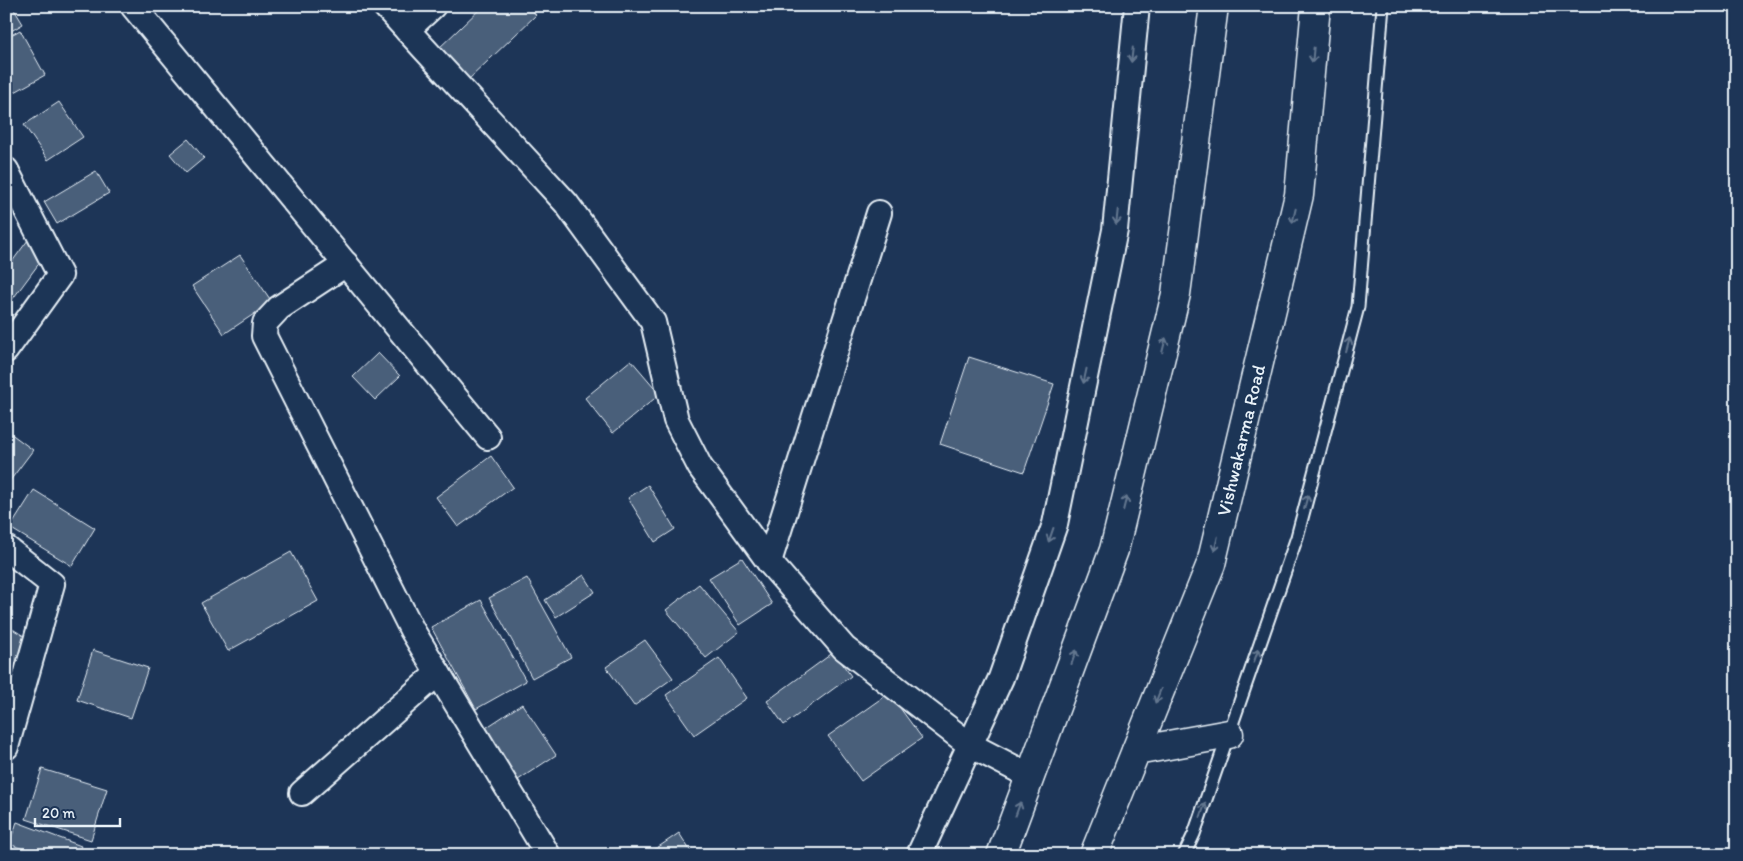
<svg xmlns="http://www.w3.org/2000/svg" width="1743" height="861" viewBox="0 0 1743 861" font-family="Itim,sans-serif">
  <rect width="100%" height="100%" fill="#1d3557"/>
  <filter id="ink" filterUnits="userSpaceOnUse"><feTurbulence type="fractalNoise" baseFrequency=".02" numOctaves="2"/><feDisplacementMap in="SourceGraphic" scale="10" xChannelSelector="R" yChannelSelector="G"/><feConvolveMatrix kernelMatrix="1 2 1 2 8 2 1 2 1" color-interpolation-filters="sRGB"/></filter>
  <g filter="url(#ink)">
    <!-- building -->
    <g fill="#495e7a" stroke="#e8f1f8">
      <polygon points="6,6 12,6 23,24 6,34"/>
      <polygon points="483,6 528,6 536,15 467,81 437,50"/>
      <polygon points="20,30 45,75 6,97 6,38"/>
      <polygon points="59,102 83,137 48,160 24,125"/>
      <polygon points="188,139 204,158 186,173 170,154"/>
      <polygon points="96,171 109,193 57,224 44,202"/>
      <polygon points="28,240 46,254 6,308 6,270"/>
      <polygon points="240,255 272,302 224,334 192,286"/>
      <polygon points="378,353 400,376 375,400 353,377"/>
      <polygon points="969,357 1054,384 1024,472 940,444"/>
      <polygon points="631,360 660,394 613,433 585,398"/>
      <polygon points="6,430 33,450 6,486"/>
      <polygon points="491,456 513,487 458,527 436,497"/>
      <polygon points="648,485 675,529 655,542 628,498"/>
      <polygon points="34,490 95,528 72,566 10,528"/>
      <polygon points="291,552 318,601 228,651 201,603"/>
      <polygon points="742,558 772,604 740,625 709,578"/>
      <polygon points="584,575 595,592 556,617 545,600"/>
      <polygon points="527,578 571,657 532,678 489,598"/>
      <polygon points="699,584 739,632 706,658 666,610"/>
      <polygon points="481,600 526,681 476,709 431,627"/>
      <polygon points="6,625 27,638 6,701"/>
      <polygon points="645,640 673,678 634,706 606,667"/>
      <polygon points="93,650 148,668 131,718 77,700"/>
      <polygon points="834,652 851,676 784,725 767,701"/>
      <polygon points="719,658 747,698 694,735 666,695"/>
      <polygon points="889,693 922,738 861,781 828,736"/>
      <polygon points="522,704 556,755 515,782 481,731"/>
      <polygon points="42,769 107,789 91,840 26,819"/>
      <polygon points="17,822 81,846 77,855 40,855 9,844"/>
      <polygon points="679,833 693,855 653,855 651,852"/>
    </g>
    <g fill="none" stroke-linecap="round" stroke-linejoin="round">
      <defs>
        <polyline id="lane" points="1184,855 1194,834 1297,537 1358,307 1383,6"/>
        <g id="street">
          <polyline points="133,6 488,437"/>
          <polyline points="385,6 566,203 653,322 676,420 700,467 769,562 844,648 970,745 1030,776"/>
          <polyline points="407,30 433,6"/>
          <polyline points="6,170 60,275 6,350"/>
          <polyline points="346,264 279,308 265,323 264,336 412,630 548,855"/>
          <polyline points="6,548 52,584 6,747"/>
          <polyline points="769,562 879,213"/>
          <polyline points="302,793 438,673"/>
          <polyline points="919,855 1001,678 1055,524 1115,230 1137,6"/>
        </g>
        <g id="secondary">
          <polyline points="1136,751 1229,734"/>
          <polyline points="1001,855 1114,550 1176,294 1214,6"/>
          <path id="s1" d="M1094,855L1211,564L1299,195L1316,6"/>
        </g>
      </defs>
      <!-- lane casing -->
      <use href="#lane" stroke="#e8f1f8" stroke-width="15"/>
      <!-- street casing -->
      <use href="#street" stroke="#e8f1f8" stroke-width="28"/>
      <!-- secondary casing -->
      <use href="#secondary" stroke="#e8f1f8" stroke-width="31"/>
      <!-- lane -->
      <use href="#lane" stroke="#1d3557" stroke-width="11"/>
      <!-- street -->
      <use href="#street" stroke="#1d3557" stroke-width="24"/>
      <!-- secondary -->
      <use href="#secondary" stroke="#1d3557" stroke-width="28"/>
    </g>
    <!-- one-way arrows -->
    <defs><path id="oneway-shaft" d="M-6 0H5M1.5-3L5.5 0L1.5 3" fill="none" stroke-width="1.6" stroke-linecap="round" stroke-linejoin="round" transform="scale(1.25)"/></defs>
    <g stroke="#64778f">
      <use href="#oneway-shaft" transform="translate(1132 55) rotate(96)"/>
      <use href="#oneway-shaft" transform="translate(1313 55) rotate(95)"/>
      <use href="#oneway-shaft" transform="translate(1294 216) rotate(103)"/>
      <use href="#oneway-shaft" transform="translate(1117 217) rotate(96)"/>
      <use href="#oneway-shaft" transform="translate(1164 345) rotate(-76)"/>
      <use href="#oneway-shaft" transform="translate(1348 345) rotate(-75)"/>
      <use href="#oneway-shaft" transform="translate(1085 376) rotate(102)"/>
      <use href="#oneway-shaft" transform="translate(1306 502) rotate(-75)"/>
      <use href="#oneway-shaft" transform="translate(1125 503) rotate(-76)"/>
      <use href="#oneway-shaft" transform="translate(1051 535) rotate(109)"/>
      <use href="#oneway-shaft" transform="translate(1216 544) rotate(103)"/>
      <use href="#oneway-shaft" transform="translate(1256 656) rotate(-71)"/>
      <use href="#oneway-shaft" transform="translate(1074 657) rotate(-70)"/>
      <use href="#oneway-shaft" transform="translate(1158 696) rotate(112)"/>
      <use href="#oneway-shaft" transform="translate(1018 809) rotate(-70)"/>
      <use href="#oneway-shaft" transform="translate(1203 810) rotate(-71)"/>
    </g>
  </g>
  <g text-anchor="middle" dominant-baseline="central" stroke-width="5" stroke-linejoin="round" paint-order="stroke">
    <!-- street labels -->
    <g font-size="19" fill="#e8f1f8" stroke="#1d3557">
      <text stroke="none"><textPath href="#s1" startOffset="441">Vishwakarma Road</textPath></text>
    </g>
  </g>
  <!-- margin -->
  <rect width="1743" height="861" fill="none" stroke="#1d3557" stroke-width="25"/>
  <rect x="12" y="12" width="1718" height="836" fill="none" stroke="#e8f1f8" stroke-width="2" filter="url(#ink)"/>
  <!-- scale -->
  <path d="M35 818v8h85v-8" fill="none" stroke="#e8f1f8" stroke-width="2.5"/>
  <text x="42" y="818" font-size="15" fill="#e8f1f8" stroke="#1d3557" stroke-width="4" paint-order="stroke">20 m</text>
</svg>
